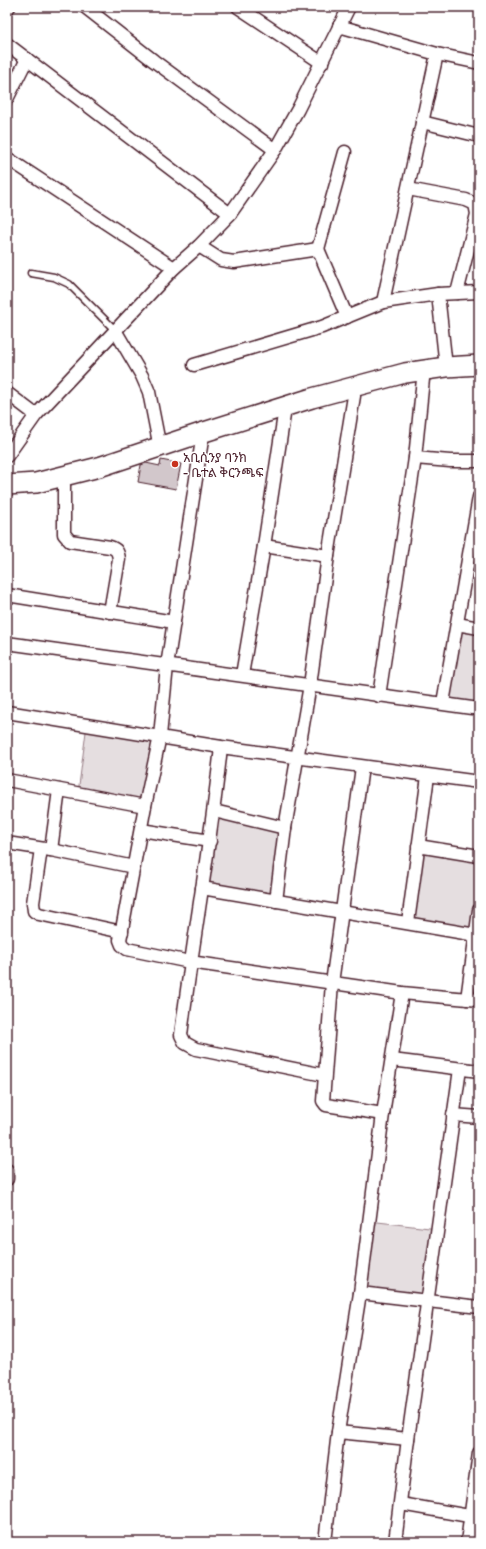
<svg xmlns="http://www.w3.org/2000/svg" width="486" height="1549" viewBox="0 0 486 1549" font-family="Itim,'Noto Sans Ethiopic',sans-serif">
  <rect width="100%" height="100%" fill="#fff"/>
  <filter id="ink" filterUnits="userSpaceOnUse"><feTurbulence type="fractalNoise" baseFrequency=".025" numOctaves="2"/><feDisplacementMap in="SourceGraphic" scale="8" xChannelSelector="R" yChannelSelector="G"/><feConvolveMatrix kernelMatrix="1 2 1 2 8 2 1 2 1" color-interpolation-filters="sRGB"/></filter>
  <g filter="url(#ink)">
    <!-- green -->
    <g fill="#e5dee0" stroke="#987e86">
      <polygon points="457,624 479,628 479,709 443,703"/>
      <polygon points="87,724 160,736 145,806 78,793"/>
      <polygon points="214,811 285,828 276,901 202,888"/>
      <polygon points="418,846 479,856 479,910 476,935 408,922"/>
      <polygon points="369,1221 438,1229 428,1302 360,1293"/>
    </g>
    <!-- building -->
    <polygon fill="#d2c7cb" stroke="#4a1f2b" points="161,460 181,464 176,489 138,482 141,465 146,463 160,466"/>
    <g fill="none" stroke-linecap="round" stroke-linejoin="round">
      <defs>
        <polyline id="lane" points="31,273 54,277 69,284 115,330"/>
        <g id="street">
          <polyline points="85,7 154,61 275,150"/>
          <polyline points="238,7 322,63"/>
          <polyline points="7,9 9,7"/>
          <polyline points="339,26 437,54 479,63"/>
          <polyline points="7,44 230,214"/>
          <polyline points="7,99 27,59"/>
          <polyline points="422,122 479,136"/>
          <polyline points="7,158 174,268"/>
          <polyline points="408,189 466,200 475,204 477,214 457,293"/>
          <polyline points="199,246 221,260 234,262 318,249 347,317"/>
          <polyline points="318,249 345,152"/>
          <polyline points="383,302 437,54"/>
          <polyline points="115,330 142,376 149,392 160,448"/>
          <polyline points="194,365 322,327 383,302 438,294"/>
          <polyline points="446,367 438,294 479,292"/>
          <polyline points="7,393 36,415"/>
          <polyline points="202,440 167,666 160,736 145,806 120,940 122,945 127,949 190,962 402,993 479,1000"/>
          <polyline points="7,456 36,415 174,268 199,246 230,214 275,150 298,109 349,7"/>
          <polyline points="415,458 450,461 479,461"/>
          <path d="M64,485V534L70,541L110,547C117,549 118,552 119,559L110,612"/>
          <polyline points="264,546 328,556"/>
          <polyline points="7,595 174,622"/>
          <polyline points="457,624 479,628"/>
          <polyline points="7,643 479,709"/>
          <polyline points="242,675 264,546 284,415"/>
          <polyline points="379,696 415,458 423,379"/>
          <polyline points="443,703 479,497"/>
          <polyline points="7,712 221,747 479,782"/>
          <path d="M221,747C211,843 193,938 181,1035L185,1043L196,1049L324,1075"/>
          <polyline points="362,767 332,983 323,1101 326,1105 383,1114"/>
          <polyline points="7,780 145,806"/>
          <polyline points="214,811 285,828"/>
          <polyline points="141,830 210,841"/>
          <polyline points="7,843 51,850 134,867"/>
          <polyline points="418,846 479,856"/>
          <polyline points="41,849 33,903 34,911 39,914 122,932"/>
          <polyline points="51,850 59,790"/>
          <polyline points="202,888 476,935"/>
          <polyline points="276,901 285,828 310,685 328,556 354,396"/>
          <polyline points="408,922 428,776"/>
          <polyline points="467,999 479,910"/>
          <polyline points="392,1060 479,1071"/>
          <polyline points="453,1115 479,1117"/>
          <polyline points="7,1170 7,1179"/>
          <polyline points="360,1293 479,1307"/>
          <polyline points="338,1432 408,1439"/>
          <polyline points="401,1504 469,1516"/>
          <polyline points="325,1542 338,1432 360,1293 383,1114 402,993"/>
          <polyline points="395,1542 408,1439 460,1069"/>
          <polyline points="467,1542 479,1453"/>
        </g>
        <polyline id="primary" points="7,485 36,483 99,467 201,433 312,398 405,373 446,367 479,365"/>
      </defs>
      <!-- lane casing -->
      <use href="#lane" stroke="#4a1f2b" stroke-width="9"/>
      <!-- street casing -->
      <use href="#street" stroke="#4a1f2b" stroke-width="15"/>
      <!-- primary casing -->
      <use href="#primary" stroke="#4a1f2b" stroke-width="22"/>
      <!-- lane -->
      <use href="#lane" stroke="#fff" stroke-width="6"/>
      <!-- street -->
      <use href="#street" stroke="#fff" stroke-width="12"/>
      <!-- primary -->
      <use href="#primary" stroke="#fff" stroke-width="19"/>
    </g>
  </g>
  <!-- markers -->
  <circle fill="#c8321e" stroke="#fff" stroke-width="1.5" cx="175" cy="464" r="4"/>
  <g text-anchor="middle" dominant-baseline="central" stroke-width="3" stroke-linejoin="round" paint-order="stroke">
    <!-- poi labels -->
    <g font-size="13" fill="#4a1f2b" stroke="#fff" text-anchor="start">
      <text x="183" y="457">አቢሲንያ ባንክ<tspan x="183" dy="15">- ቤተል ቅርንጫፍ</tspan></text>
    </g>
  </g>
  <!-- margin -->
  <rect width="486" height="1549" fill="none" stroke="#fff" stroke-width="24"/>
  <rect x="12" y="12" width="462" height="1525" fill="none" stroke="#4a1f2b" stroke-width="1.5" filter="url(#ink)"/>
</svg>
